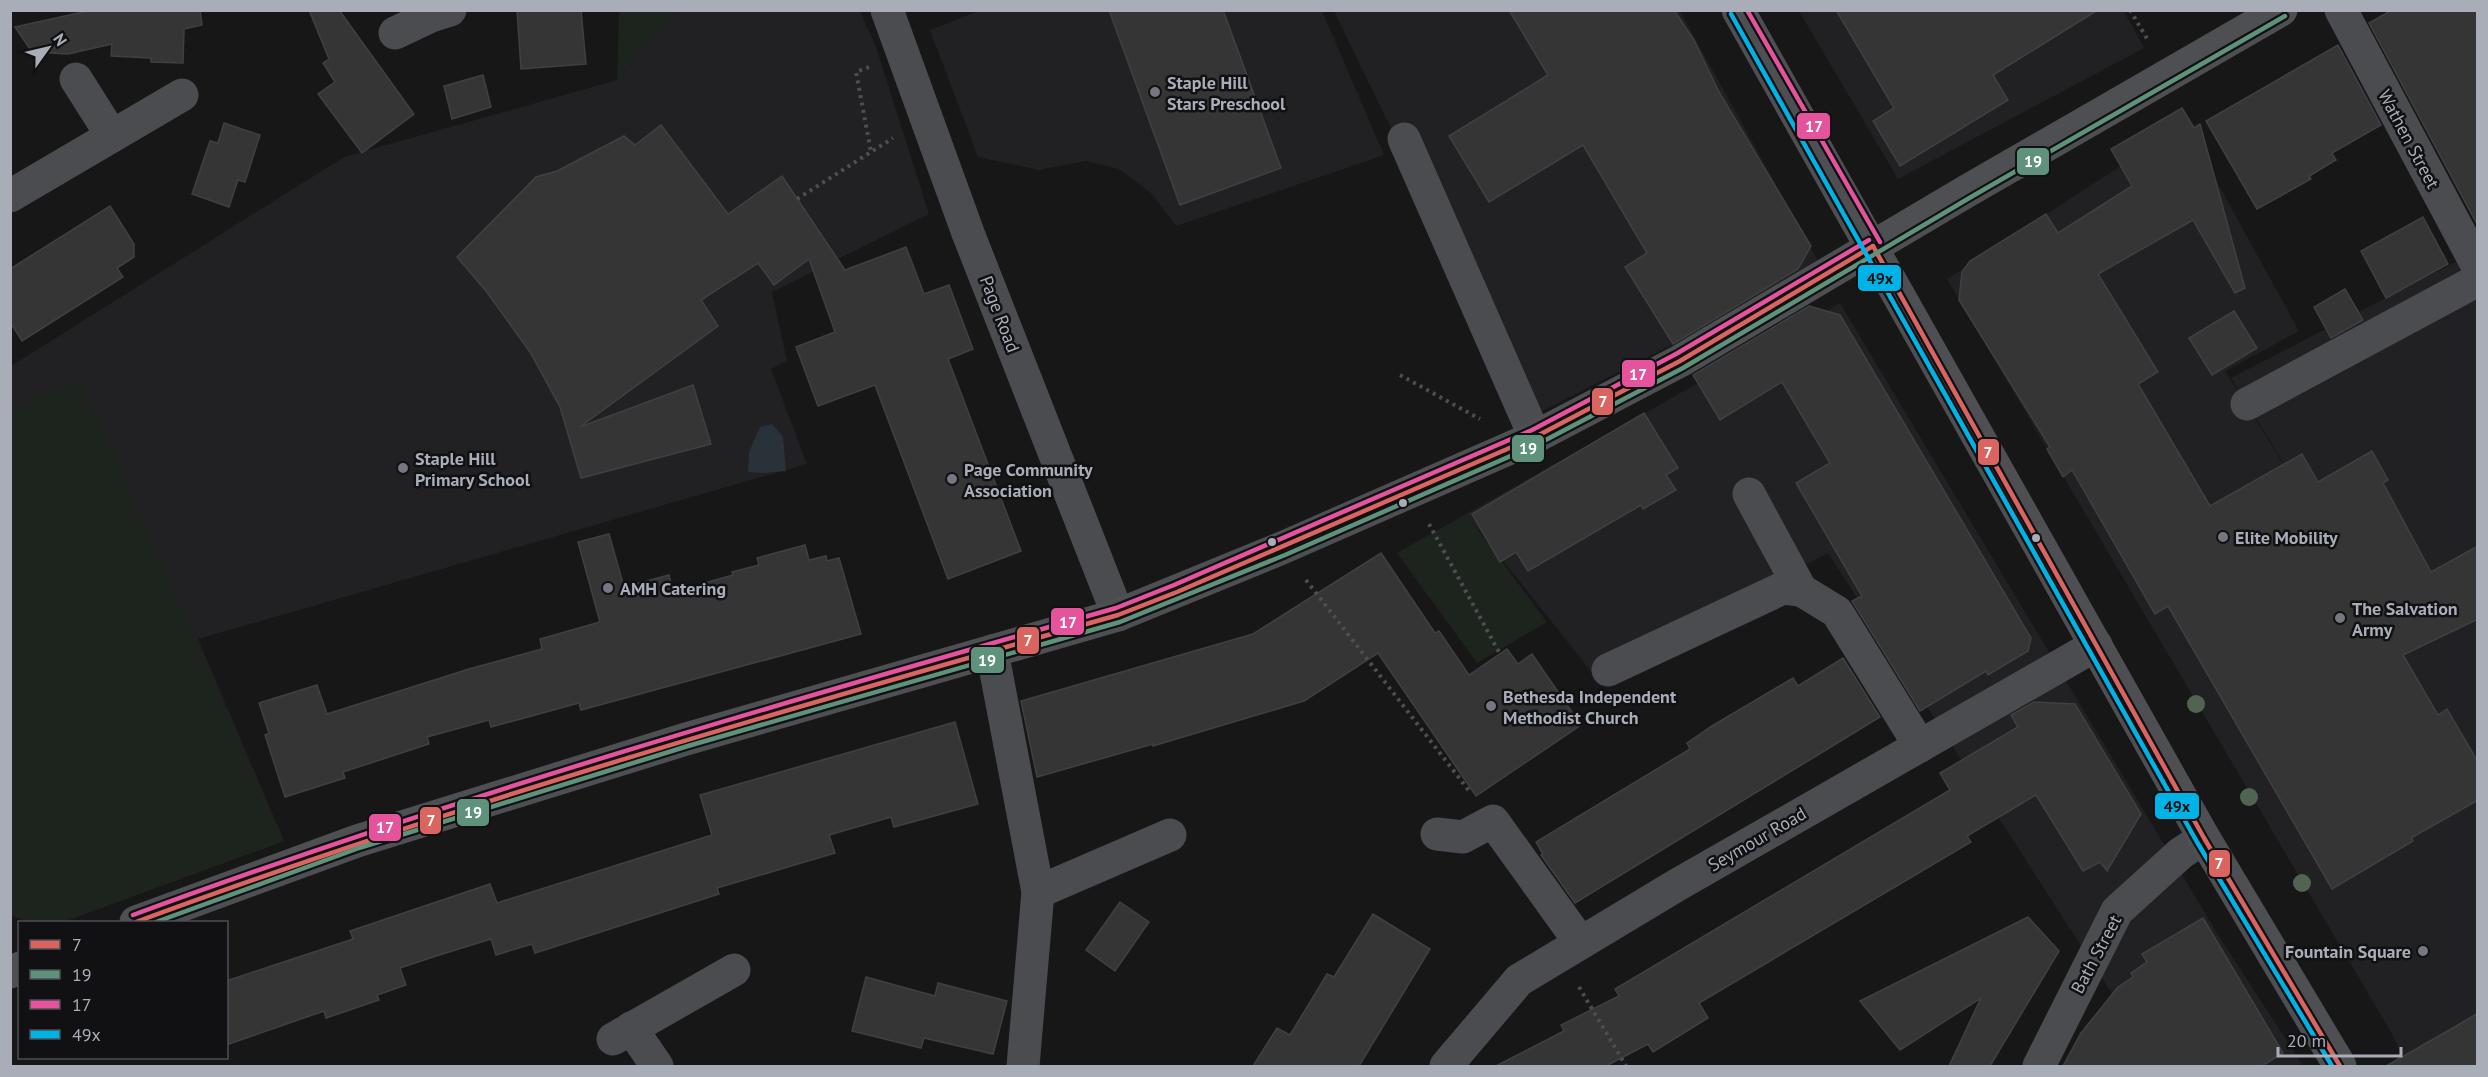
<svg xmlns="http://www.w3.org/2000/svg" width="2488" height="1077" viewBox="0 0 2488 1077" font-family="'PT Sans',sans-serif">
  <rect width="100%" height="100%" fill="#171717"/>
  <!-- built -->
  <g fill="#212123">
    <polygon points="677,11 860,11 876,47 929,214 772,292 787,361 771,369 807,464 198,639 284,841 63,922 28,922 11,915 11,366 344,157 617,80"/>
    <polygon points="979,11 1322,11 1384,155 1176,226 1152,194 1119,169 1086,161 1039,170 978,157 930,30"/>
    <polygon points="1334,11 1680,11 1822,268 1519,423 1397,141"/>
    <polygon points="1799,11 2124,11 2144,48 1898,179"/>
    <polygon points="2185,124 2299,331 2225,371 2355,578 2231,378 2477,251 2477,1066 2408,1066 2392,1034 1947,279"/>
    <polygon points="1840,303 2217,933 2303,1066 2087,1066 2116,1000 1828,553 1594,675 1466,514"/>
  </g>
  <!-- green -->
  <g fill="#1d241e">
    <polygon points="619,11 677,11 617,80"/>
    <polygon points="81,379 284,841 63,922 28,922 10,915 11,410"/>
    <polygon points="1466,514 1547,622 1477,663 1397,553"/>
  </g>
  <!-- water -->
  <polygon fill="#2a3239" points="772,424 783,437 786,471 762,473 748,472 749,452 760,427"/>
  <!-- building -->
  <g fill="#353536" stroke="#3f4043" stroke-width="1.5">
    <polygon points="92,10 200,10 202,25 184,29 183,63 151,62 151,58 111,56 112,44 68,54 32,52 15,27"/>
    <polygon points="309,10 339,10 414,114 362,153 318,94 335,82 323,63 329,59"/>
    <polygon points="517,10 581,10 586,64 521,69"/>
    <polygon points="1109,10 1223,10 1281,168 1180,205"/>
    <polygon points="1509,10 1674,10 1694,40 1719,92 1811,246 1798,269 1673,344 1625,267 1647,253 1583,145 1489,202 1449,136 1548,75"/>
    <polygon points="1836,10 2098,10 1993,75 2008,100 1900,166 1873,121 1894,108"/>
    <polygon points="2392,10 2478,10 2478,226 2369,23"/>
    <polygon points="2338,45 2381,125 2332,153 2336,160 2309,176 2311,179 2257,209 2206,121"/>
    <polygon points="483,75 491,107 452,119 444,86"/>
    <polygon points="2182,108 2194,128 2200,124 2245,288 2235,293 2193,220 2098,274 2158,372 2138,384 2210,506 2302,454 2318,482 2372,451 2388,480 2383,483 2431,572 2478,546 2478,619 2403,655 2438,715 2447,709 2478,762 2478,800 2411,838 2413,841 2332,889 2168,606 2155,614 2072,470 2063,477 2047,449 2050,447 1959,300 1962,272 1970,261 2046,214 2058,233 2132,186 2111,149"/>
    <polygon points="224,123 260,135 245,182 238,180 229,207 192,194 210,141 218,143"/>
    <polygon points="661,125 728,214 782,176 845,270 906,247 924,294 949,285 973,349 948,359 1021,551 948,579 875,385 818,406 796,347 835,332 809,259 774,285 758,263 701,300 718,326 580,427 693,385 711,444 581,478 560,407 530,352 486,291 457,257 536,177 557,171 624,136 635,145"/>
    <polygon points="110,206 134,244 134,257 117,268 123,277 22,341 10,322 10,269"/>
    <polygon points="2423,217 2448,264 2386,298 2361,251"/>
    <polygon points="2345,289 2363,320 2331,338 2314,307"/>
    <polygon points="1809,306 1840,315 2031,638 2028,651 1988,675 1986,671 1920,711 1852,601 1862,596 1796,483 1830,463 1782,382 1720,420 1693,375"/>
    <polygon points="2234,311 2257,348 2212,375 2189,338"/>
    <polygon points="1644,413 1678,468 1666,475 1676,490 1643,509 1641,505 1528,571 1516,552 1500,562 1472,514"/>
    <polygon points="609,534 624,587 669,575 673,592 733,575 732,572 759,565 757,558 805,545 809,560 826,556 827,561 839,558 861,634 581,710 579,703 491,727 489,720 427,737 429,744 343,772 345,778 285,797 265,735 269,733 259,703 317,685 327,714 469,669 542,649 540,639 600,622 578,542"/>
    <polygon points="1381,553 1435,633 1439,631 1469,675 1507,649 1518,664 1532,654 1581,725 1476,796 1378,653 1304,701 1153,746 1153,744 1037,777 1021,701 1253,634"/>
    <polygon points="1843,658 1880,717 1575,903 1541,855 1543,854 1536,842 1690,749 1687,743 1712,726 1793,678 1798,686"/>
    <polygon points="2034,702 2075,704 2141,814 2107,871 2100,862 2083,871 2036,795 1967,836 1971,842 1699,1003 1708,1018 1653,1052 1648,1044 1606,1066 1496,1066 1564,1031 1561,1025 1619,996 1615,989 1950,790 1940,773 2018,727 2011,715"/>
    <polygon points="955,722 978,804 894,827 891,817 829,835 835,853 717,888 719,894 535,953 532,944 496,955 491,939 436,956 400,968 406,985 377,995 379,1000 326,1018 324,1011 226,1045 226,981 353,939 350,931 490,884 497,903 712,835 700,795"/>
    <polygon points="1120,902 1149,922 1115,971 1086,950"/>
    <polygon points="1373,914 1430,949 1359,1066 1253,1066 1277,1028 1290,1035 1327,974 1334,977"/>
    <polygon points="2028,917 2059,951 1990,1066 1949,1066 1981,998 1900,1050 1860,1001"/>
    <polygon points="2203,918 2283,1053 2262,1066 2063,1066 2081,1033 2118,987 2133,977 2131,973 2147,962 2142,954"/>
    <polygon points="866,977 935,996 938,983 1007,1001 993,1054 924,1038 921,1048 852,1031"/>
    <polygon points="2478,1013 2478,1066 2386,1066 2453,1028"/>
  </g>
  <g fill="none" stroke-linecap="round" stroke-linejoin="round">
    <!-- path -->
    <g stroke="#4d4e52" stroke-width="4" stroke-dasharray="3 4.5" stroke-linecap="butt">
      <polyline points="2130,10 2149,42"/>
      <polyline points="869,67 856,72 871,152"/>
      <polyline points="797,199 893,138"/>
      <polyline points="1400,375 1480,419"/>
      <polyline points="1429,524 1500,654"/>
      <polyline points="1306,580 1470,792"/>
      <polyline points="1579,987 1626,1066"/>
    </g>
    <!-- minor -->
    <g stroke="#4b4c50" stroke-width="33">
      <polyline points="887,10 968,233 1118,615"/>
      <polyline points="2341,10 2478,267"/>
      <polyline points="395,33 431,16 450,10"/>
      <polyline points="76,79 112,136"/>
      <polyline points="1404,139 1535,437"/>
      <polyline points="10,196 182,95"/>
      <polyline points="2247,404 2478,280"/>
      <polyline points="1749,494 1801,590 1837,612 1920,746"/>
      <polyline points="992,651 1038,892 1023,1066"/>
      <polyline points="1608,670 1783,588 1801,590"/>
      <polyline points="1437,834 1463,837 1493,821 1580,942"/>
      <polyline points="1038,892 1170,835"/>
      <polyline points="631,1028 657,1066"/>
      <polyline points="613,1039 734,970"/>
      <polyline points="1446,1066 1519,980 1677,885 2096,645"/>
      <polyline points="2039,1066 2117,911 2181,853 2204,838"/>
    </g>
    <!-- major -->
    <g stroke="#4d4f52" stroke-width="33">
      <polyline points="1738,10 2204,838 2340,1066"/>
      <polyline points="136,922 357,841 686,739 1118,615 1282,548 1535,437 1680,361 1967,191 2281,10"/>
      <polyline points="10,972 20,968"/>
    </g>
    <defs>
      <g id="bus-1">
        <polyline points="1873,246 2204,838 2340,1066"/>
        <path d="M136,922C458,803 788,709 1118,615L1177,592L1535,437L1680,361L1873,246"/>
      </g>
      <polyline id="bus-2" points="156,922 359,848 688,746 1120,622 1285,555 1538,444 1683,368 1971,197 2285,16"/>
      <g id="bus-3">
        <polyline points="1747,10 1880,242"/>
        <path d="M133,915C456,796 785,702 1116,608L1174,585L1532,430L1676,354L1869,240"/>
      </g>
      <polyline id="bus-4" points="1731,14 2197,842 2332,1066"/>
    </defs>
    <!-- bus-1 casing -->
    <use href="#bus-1" stroke="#111113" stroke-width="9"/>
    <!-- bus-2 casing -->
    <use href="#bus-2" stroke="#111113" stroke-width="9"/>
    <!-- bus-3 casing -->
    <use href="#bus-3" stroke="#111113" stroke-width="9"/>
    <!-- bus-4 casing -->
    <use href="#bus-4" stroke="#111113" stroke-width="9"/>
    <!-- bus-1 -->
    <use href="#bus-1" stroke="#d96460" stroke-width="4.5"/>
    <!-- bus-2 -->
    <use href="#bus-2" stroke="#5f927b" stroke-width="4.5"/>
    <!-- bus-3 -->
    <use href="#bus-3" stroke="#e4539c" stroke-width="4.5"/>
    <!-- bus-4 -->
    <use href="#bus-4" stroke="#00b3e6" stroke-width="4.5"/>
  </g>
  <!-- trees -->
  <g fill="#506451">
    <circle cx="2196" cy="704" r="9"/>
    <circle cx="2249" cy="797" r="9"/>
    <circle cx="2302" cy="883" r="9"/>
  </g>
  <!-- markers -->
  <g fill="#757880" stroke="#111113" stroke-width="2">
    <circle cx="1155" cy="92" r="6"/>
    <circle cx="403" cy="468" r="6"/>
    <circle cx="952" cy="479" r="6"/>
    <circle cx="2223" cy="537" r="6"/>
    <circle cx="608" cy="588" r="6"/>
    <circle cx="2340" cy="618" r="6"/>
    <circle cx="1491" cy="706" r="6"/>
    <circle cx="2423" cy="951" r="6"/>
  </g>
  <g fill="#a8adb8" stroke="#111113" stroke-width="2">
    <circle cx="1403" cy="503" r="5"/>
    <circle cx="2036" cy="538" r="5"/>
    <circle cx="1272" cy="542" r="5"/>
  </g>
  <g text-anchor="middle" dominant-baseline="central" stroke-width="5" stroke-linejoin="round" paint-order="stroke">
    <!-- poi labels -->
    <g font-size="18" font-weight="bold" fill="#a8adb8" stroke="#111113" text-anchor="start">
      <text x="1167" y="82">Staple Hill<tspan x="1167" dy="21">Stars Preschool</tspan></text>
      <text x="415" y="458">Staple Hill<tspan x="415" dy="21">Primary School</tspan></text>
      <text x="964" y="469">Page Community<tspan x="964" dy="21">Association</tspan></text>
      <text x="2235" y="537">Elite Mobility</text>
      <text x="620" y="588">AMH Catering</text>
      <text x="2352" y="608">The Salvation<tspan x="2352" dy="21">Army</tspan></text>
      <text x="1503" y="696">Bethesda Independent<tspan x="1503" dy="21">Methodist Church</tspan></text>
      <text x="2411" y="951" text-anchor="end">Fountain Square</text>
    </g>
    <!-- street labels -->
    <g font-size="18" fill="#a8adb8" stroke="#111113">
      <text transform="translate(2409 139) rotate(62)">Wathen Street</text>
      <text transform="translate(1000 314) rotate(69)">Page Road</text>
      <text transform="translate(1757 839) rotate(-30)">Seymour Road</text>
      <text transform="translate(2096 954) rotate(-62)">Bath Street</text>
    </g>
  </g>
  <g stroke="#111113" stroke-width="2">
    <rect x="1796" y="112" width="35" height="28" rx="6" fill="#e4539c"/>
    <rect x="2016" y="147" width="34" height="29" rx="6" fill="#5f927b"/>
    <rect x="1857" y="264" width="45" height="28" rx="6" fill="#00b3e6"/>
    <rect x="1621" y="359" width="35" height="29" rx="6" fill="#e4539c"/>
    <rect x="1591" y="387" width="23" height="29" rx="6" fill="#d96460"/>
    <rect x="1511" y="434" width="34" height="29" rx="6" fill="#5f927b"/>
    <rect x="1977" y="438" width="23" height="28" rx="6" fill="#d96460"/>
    <rect x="1050" y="607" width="35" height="29" rx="6" fill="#e4539c"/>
    <rect x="1016" y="626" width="24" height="29" rx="6" fill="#d96460"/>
    <rect x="970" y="646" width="35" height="28" rx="6" fill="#5f927b"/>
    <rect x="2154" y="792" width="46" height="28" rx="6" fill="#00b3e6"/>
    <rect x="456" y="798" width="34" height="29" rx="6" fill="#5f927b"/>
    <rect x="419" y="806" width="23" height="29" rx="6" fill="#d96460"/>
    <rect x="368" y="813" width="34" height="29" rx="6" fill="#e4539c"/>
    <rect x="2208" y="849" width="23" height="29" rx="6" fill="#d96460"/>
  </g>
  <g font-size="16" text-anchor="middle" font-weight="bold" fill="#fff">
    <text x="1814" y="132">17</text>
    <text x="2033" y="167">19</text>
    <text x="1638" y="380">17</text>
    <text x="1603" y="407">7</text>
    <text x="1528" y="454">19</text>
    <text x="1988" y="458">7</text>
    <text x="1068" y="628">17</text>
    <text x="1028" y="646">7</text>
    <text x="987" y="666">19</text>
    <text x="473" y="818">19</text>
    <text x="431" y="826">7</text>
    <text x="385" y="833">17</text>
    <text x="2219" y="869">7</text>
  </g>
  <g font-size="16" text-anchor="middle" font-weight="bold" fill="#111">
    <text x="1880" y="284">49x</text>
    <text x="2177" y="812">49x</text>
  </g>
  <!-- border -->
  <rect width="2488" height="1077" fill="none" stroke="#a8adb8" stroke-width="24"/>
  <!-- legend -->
  <rect x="18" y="921" width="210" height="138" fill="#111113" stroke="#4d4f55" stroke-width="1.5"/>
  <rect x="30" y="940" width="30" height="9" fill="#d96460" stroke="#4d4f55" stroke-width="1.5"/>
  <text x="72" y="951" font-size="18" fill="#a8adb8">7</text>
  <rect x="30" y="970" width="30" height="9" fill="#5f927b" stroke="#4d4f55" stroke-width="1.5"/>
  <text x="72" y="981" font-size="18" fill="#a8adb8">19</text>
  <rect x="30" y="1000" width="30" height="9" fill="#e4539c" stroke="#4d4f55" stroke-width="1.5"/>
  <text x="72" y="1011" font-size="18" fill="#a8adb8">17</text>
  <rect x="30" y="1030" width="30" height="9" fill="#00b3e6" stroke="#4d4f55" stroke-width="1.5"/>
  <text x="72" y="1041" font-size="18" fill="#a8adb8">49x</text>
  <!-- north arrow -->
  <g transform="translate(48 48) rotate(56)" stroke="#111113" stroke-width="4.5" paint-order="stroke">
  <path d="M0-4.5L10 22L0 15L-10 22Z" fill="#a8adb8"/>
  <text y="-9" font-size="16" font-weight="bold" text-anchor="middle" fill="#a8adb8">N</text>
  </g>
  <!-- scale -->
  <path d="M2278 1047v9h123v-9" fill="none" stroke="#a8adb8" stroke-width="3"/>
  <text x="2287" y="1047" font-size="18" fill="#a8adb8" stroke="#111113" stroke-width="4.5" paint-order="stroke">20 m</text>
</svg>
